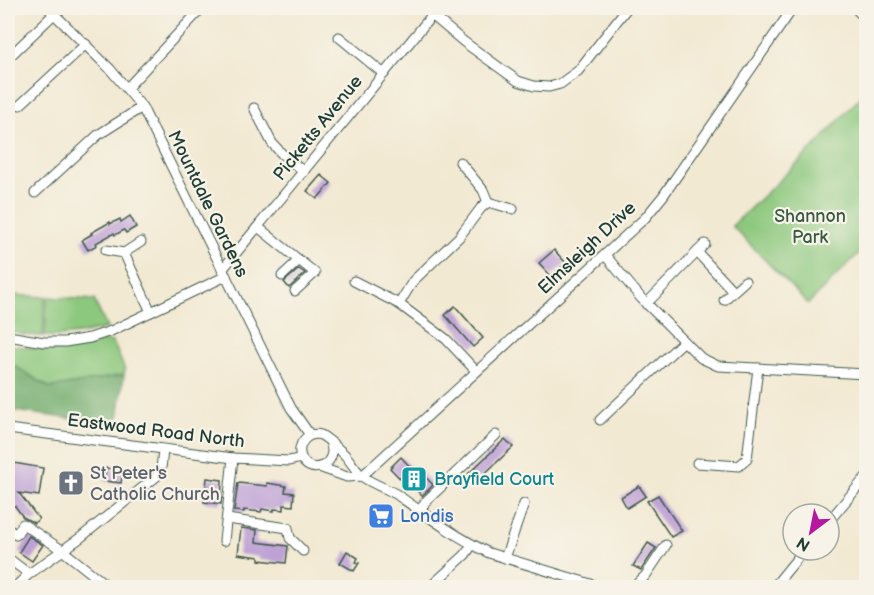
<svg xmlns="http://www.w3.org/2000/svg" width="874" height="595" viewBox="0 0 874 595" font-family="'Balsamiq Sans',sans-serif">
  <rect width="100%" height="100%" fill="#f7f3e8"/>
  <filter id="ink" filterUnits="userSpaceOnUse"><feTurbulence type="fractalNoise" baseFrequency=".0167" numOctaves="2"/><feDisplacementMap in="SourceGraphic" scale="12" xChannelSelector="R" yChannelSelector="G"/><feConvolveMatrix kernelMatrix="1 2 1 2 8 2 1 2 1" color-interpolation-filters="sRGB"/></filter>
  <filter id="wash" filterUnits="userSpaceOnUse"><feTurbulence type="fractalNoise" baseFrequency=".008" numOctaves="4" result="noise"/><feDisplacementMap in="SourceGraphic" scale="24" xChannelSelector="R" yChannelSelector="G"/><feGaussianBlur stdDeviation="1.35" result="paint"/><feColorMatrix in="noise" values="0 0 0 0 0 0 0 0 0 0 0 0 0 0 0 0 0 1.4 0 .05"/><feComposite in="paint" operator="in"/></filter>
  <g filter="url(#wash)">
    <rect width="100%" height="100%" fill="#f2e9d2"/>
    <!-- green -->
    <g fill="#8cc87d" stroke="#568258" stroke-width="1.5">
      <polygon points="864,93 866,95 866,246 808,304 732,226 818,143"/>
      <polygon points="8,295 45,297 43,336 25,335 8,331"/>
      <path d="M47,297L94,300L107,328C86,333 67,337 45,336Z"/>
      <polygon points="104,341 113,342 125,370 124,375 50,388 8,362 8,345 48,350 79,348"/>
    </g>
    <!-- forest -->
    <polygon fill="#71ac6c" stroke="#487450" stroke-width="1.5" points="8,362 50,388 124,375 117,425 8,410"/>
    <g id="blocks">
      <!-- building -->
      <g fill="#bda0d5">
        <polygon points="321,175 331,183 317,199 307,191"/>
        <polygon points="130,216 136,227 126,233 124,230 115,235 114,233 96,243 97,245 88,250 82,240 92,234 91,233 110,222 110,224 120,219 121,222"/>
        <polygon points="554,250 566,263 551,276 539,263"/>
        <polygon points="299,269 305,273 289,288 284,282"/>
        <polygon points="455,306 483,338 473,347 445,315"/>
        <polygon points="505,439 513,447 479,479 477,477 474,480 468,474"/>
        <polygon points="401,457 418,475 421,472 433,485 422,496 411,484 408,487 390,468"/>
        <polygon points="8,462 43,468 39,496 19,493 39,519 34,523 23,517 15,506 8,505"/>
        <polygon points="106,468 123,471 121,483 104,481"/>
        <polygon points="207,478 222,480 221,504 204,502"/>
        <polygon points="238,483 267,486 267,483 286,486 285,492 294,493 293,506 284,505 284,510 274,509 274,511 262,509 261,512 244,510 244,512 234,511"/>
        <polygon points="639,486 646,496 627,508 621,497"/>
        <polygon points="658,495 682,531 671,537 647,501"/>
        <polygon points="241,528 257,530 256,542 288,546 286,563 259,560 259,557 238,554"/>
        <polygon points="29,536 43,545 32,561 19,552"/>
        <polygon points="648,543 656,548 641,570 633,566"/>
        <polygon points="347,551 358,558 356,562 359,563 354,571 340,563"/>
      </g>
    </g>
  </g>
  <g filter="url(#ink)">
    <use href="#blocks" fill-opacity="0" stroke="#3f574c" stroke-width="1.5"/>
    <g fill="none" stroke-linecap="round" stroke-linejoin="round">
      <defs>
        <g id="minor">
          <polyline points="48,8 110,69 142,107 291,408 310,435"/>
          <polyline points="855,8 866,19"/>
          <polyline points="432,15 464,42 518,81 534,86 549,87 560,84 578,71 627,8"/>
          <polyline points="339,37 384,74"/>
          <polyline points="8,58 54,14"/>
          <polyline points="127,88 202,8"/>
          <polyline points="20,105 86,44"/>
          <polyline points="254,108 272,143 282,154 304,172"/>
          <polyline points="460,162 483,190 488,202"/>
          <polyline points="35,193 98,135 142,107"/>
          <polyline points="258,227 315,273 295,291"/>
          <polyline points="106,250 124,253 141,242"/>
          <polyline points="697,252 733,291"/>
          <polyline points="124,253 151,312"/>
          <polyline points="605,255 641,298 701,358 718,366 866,374"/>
          <polyline points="222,270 438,8"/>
          <polyline points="282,276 299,260"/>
          <polyline points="354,281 399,304 446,339 476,371"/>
          <polyline points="724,300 745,281"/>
          <polyline points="399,304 413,281 459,237 481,208 488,202 513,209"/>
          <polyline points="646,304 705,244"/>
          <polyline points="8,336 44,342 65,342 90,338 111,331 226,276"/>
          <polyline points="600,420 684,341"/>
          <polyline points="8,429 233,458 289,461 301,458"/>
          <path d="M330,442C340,465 309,478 301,457C296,444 308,431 321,435C325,437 328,440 332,443C336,447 341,451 345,455C351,462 356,471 363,477C373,484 385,488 396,494C426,515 456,537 489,553L604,588"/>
          <polyline points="697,463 739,466 747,459 758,368"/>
          <polyline points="319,467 347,477 362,476"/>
          <polyline points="362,476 645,218 663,196 793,8"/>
          <polyline points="420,512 425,502 496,435"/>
          <polyline points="227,519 288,528 290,538 303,551"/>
          <polyline points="829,521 866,477"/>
          <polyline points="8,529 16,535 23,524 62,550 110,588"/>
          <polyline points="224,541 233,458"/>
          <polyline points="8,558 29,574"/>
          <polyline points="505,558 524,504"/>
          <polyline points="14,588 29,574 80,538 157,476 161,469 163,450"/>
          <polyline points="429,588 465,555 472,545"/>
          <polyline points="636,588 638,583 646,575 666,545"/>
          <polyline points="773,588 804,550"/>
        </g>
      </defs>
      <!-- minor casing -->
      <use href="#minor" stroke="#3f574c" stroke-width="11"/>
      <!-- minor -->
      <use href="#minor" stroke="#fff" stroke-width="9"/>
    </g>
  </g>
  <!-- icons -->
  <defs>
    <symbol id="building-square" viewBox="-11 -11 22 22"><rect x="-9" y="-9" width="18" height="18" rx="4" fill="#0f9aa8" stroke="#f7f3e8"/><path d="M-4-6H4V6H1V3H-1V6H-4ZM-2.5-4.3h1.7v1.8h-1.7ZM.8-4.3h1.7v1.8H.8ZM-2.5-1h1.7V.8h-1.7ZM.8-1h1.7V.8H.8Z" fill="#fff"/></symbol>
    <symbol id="church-square" viewBox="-11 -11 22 22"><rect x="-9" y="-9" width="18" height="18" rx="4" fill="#6b7280" stroke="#f7f3e8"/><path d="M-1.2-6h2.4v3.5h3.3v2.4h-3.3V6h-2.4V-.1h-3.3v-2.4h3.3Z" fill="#fff"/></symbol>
    <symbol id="supermarket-square" viewBox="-11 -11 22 22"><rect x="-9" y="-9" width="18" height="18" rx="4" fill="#3f7fe0" stroke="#f7f3e8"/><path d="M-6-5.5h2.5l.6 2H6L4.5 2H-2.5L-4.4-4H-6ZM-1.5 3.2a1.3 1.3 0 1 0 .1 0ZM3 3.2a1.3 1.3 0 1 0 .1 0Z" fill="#fff"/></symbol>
  </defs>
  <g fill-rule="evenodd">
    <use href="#building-square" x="399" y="464" width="30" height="30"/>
    <use href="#church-square" x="56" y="468" width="30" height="30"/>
    <use href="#supermarket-square" x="366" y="501" width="30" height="30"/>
  </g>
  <g text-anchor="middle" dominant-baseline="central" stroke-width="4.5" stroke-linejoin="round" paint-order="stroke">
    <!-- street labels -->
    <g font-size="18" fill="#1f3d34" stroke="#f7f3e8">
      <text transform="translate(318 128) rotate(-51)">Picketts Avenue</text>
      <text transform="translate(208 204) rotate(64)">Mountdale Gardens</text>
      <text transform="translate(587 248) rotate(-43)">Elmsleigh Drive</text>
      <text transform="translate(156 431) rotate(7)">Eastwood Road North</text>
    </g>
    <!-- park labels -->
    <g font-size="18" fill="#355943" stroke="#f7f3e8">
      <text x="810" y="216">Shannon<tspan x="810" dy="21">Park</tspan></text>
    </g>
    <!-- worship labels -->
    <g font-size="18" fill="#5b616d" stroke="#f7f3e8" text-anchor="start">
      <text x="90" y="473">St Peter's<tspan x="90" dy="21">Catholic Church</tspan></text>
    </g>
    <!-- culture labels -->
    <g font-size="18" fill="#0d838f" stroke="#f7f3e8" text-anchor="start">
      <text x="434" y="479">Brayfield Court</text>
    </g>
    <!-- shop labels -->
    <g font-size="18" fill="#366cbe" stroke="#f7f3e8" text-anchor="start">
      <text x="400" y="516">Londis</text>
    </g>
  </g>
  <!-- margin -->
  <rect width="874" height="595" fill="none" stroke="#f7f3e8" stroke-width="30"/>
  <!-- north arrow -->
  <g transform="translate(811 532) rotate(212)"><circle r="28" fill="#f7f3e8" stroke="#a1aaa0" stroke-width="1.5"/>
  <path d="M0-4.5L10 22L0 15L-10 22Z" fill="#b5179e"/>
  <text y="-9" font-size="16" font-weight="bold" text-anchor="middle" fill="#1f3d34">N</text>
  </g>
</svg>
